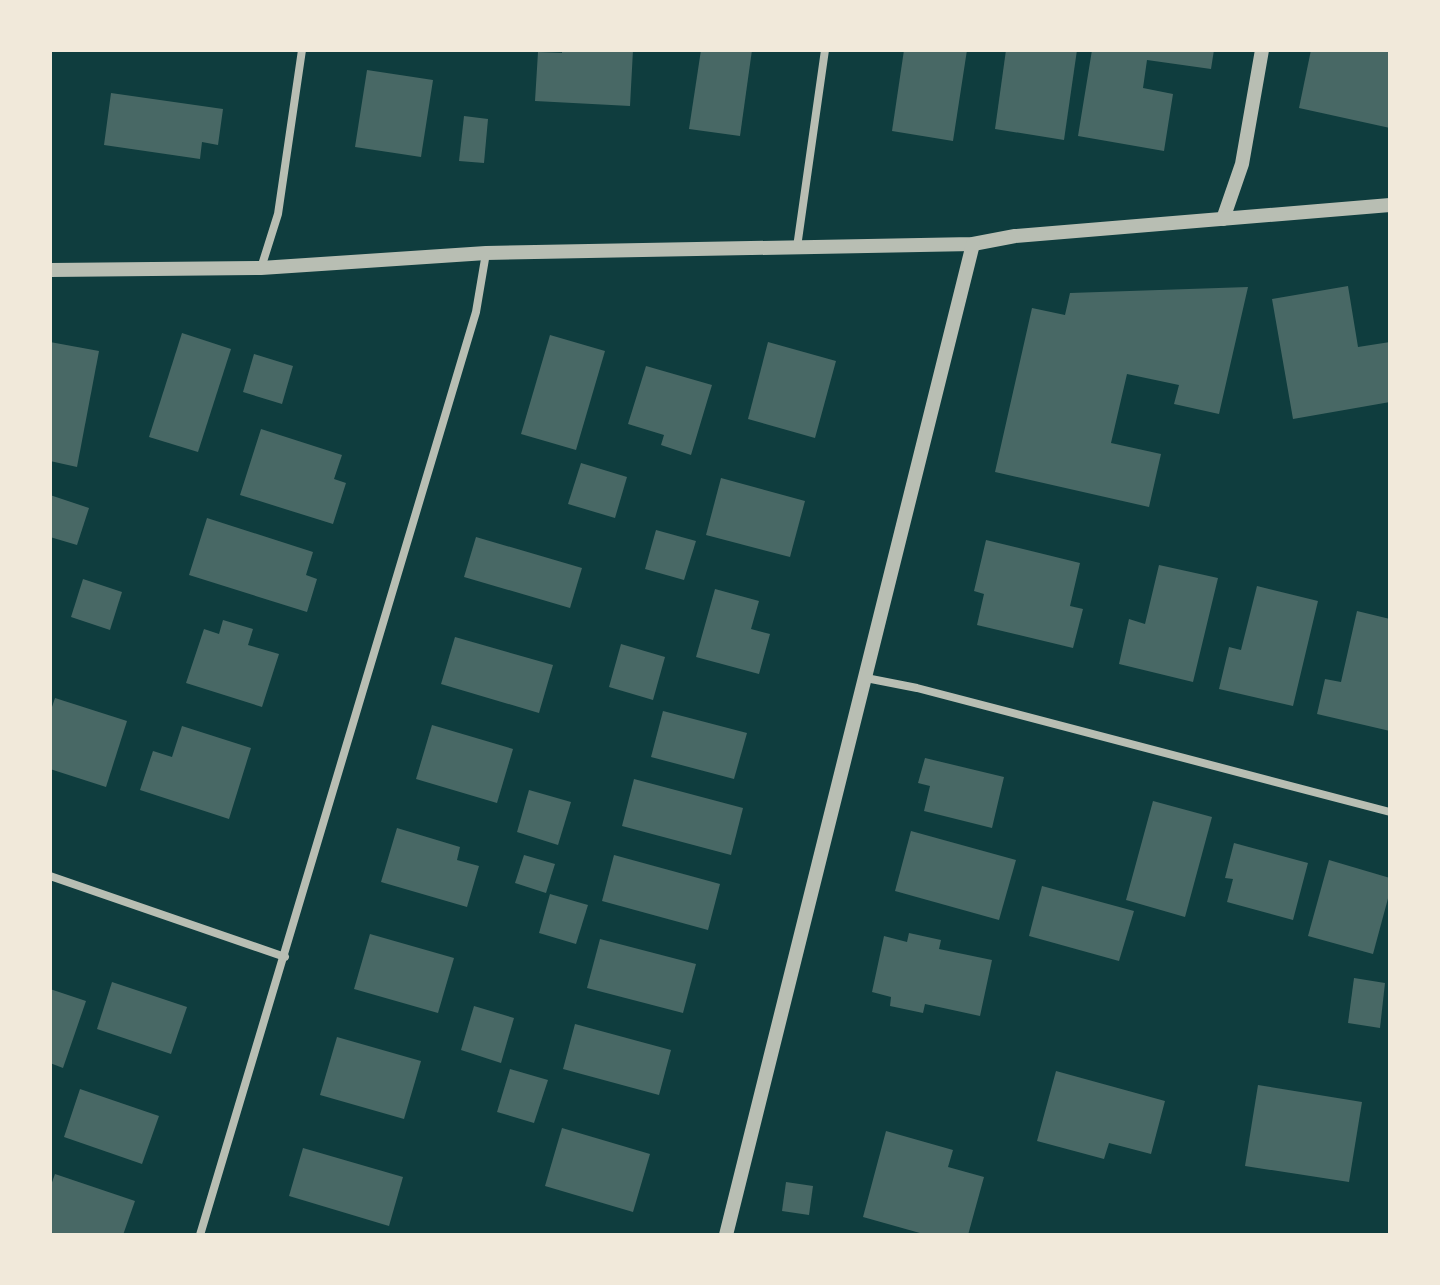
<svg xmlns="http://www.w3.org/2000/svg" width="1440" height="1285" viewBox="0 0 1440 1285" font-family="Overpass,sans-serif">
  <rect width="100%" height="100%" fill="#0f3d3e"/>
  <!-- building -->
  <g fill="#486865">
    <polygon points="562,50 633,50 630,106 535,101 538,52 562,53"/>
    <polygon points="701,50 752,50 740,136 689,129"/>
    <polygon points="904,50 967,50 953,141 892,131"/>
    <polygon points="1006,50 1077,50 1064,140 995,129"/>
    <polygon points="1092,50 1214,50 1211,69 1147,60 1143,88 1173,94 1164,151 1078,136"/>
    <polygon points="1311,50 1390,50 1390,128 1299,108"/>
    <polygon points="367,70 433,80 421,157 355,147"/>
    <polygon points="111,93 223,109 218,145 202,142 200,159 104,145"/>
    <polygon points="464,116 488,119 484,163 459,161"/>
    <polygon points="1348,286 1358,347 1390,342 1390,402 1293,419 1272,299"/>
    <polygon points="1248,287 1219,414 1174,404 1179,385 1127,374 1111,443 1161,454 1149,507 995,472 1032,308 1065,315 1070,293"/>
    <polygon points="182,333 231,349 198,452 149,437"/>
    <polygon points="550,335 605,351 576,450 521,434"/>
    <polygon points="50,342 99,351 77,467 50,461"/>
    <polygon points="768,342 836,361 815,438 748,419"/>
    <polygon points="254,354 293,366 282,404 243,392"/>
    <polygon points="646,366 712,385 691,455 661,445 664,435 628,424"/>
    <polygon points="261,429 342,455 334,479 346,483 333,524 240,495"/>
    <polygon points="581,463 627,477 615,518 568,504"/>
    <polygon points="721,478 805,501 790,557 706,535"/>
    <polygon points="50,495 89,508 77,545 50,537"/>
    <polygon points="207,518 313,552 306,575 317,579 307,612 189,575"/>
    <polygon points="656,530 696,541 684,580 645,569"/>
    <polygon points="476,537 582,568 570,608 464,577"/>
    <polygon points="986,540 1080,563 1070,606 1083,609 1073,648 977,625 984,594 974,591"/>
    <polygon points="1159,565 1218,578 1193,682 1119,664 1129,619 1145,624"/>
    <polygon points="83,579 122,592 110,630 71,617"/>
    <polygon points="1257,586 1318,601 1293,706 1219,689 1229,647 1241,650"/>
    <polygon points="715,589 759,601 751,629 770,634 759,674 696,657"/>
    <polygon points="1357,611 1390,619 1390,731 1317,714 1325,679 1341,682"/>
    <polygon points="223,620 253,629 248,645 279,654 262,707 186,683 204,629 219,634"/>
    <polygon points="455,637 553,665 539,713 441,684"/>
    <polygon points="621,644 665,657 653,700 609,687"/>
    <polygon points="55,698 127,721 106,787 50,769 50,713"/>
    <polygon points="663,711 747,733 734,779 651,757"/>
    <polygon points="432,725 513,749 497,803 416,779"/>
    <polygon points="182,726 251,748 229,819 140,790 153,751 172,757"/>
    <polygon points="925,758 1004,777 992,828 924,811 930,786 918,783"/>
    <polygon points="634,779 743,808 731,855 622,826"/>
    <polygon points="529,790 571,802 558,845 517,832"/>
    <polygon points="1153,801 1212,817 1185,917 1126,900"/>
    <polygon points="397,828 460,847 457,860 479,866 467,907 381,882"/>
    <polygon points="911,831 1016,860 999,920 895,891"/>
    <polygon points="1234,843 1308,863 1293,920 1227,902 1233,879 1225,878"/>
    <polygon points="524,855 555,864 546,893 515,883"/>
    <polygon points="614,855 720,884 708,930 602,901"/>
    <polygon points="1329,860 1390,878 1390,891 1373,954 1308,936"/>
    <polygon points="1042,886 1134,911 1119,961 1029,936"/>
    <polygon points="550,894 588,905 576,944 539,933"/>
    <polygon points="909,933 941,940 939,949 992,960 980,1016 925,1004 923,1013 890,1006 891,997 872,992 884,936 907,942"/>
    <polygon points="370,934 454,958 438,1013 354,989"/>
    <polygon points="600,939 696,964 683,1013 587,988"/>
    <polygon points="1354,978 1385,983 1380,1028 1348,1023"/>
    <polygon points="112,982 187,1007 171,1054 97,1029"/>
    <polygon points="50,989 86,1001 63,1068 50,1063"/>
    <polygon points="474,1006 514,1018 501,1063 461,1050"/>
    <polygon points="575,1024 671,1050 659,1095 563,1069"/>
    <polygon points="337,1037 421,1061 404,1119 320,1095"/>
    <polygon points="510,1069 548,1080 534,1123 497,1112"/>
    <polygon points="1056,1071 1165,1101 1151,1154 1109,1143 1104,1159 1037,1141"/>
    <polygon points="1258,1085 1362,1102 1349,1182 1245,1166"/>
    <polygon points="80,1089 159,1116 142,1164 64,1137"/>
    <polygon points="562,1128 650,1154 633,1212 545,1186"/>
    <polygon points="886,1131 953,1150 948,1167 984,1177 968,1235 927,1235 863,1217"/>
    <polygon points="303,1148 403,1177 389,1226 289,1196"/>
    <polygon points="55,1174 135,1201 123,1235 58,1235 50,1232 50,1188"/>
    <polygon points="786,1182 813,1186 809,1215 782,1211"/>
  </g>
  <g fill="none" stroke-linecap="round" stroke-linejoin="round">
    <!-- minor -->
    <g stroke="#b8beb3" stroke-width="8">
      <polyline points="797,247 825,50"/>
      <polyline points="261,268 278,214 302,50"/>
      <polyline points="866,678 917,688 1390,812"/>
      <polyline points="50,876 285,957"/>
      <polyline points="200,1235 476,312 486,253"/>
    </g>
    <!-- tertiary -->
    <g stroke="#b8beb3" stroke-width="14">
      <polyline points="1223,219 1242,164 1262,50"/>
      <polyline points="50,270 261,268 486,253 973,244 1015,236 1390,205"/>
      <polyline points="726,1235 973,244"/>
    </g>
  </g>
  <!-- border -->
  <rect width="1440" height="1285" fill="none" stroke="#f1e9da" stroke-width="104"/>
</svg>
